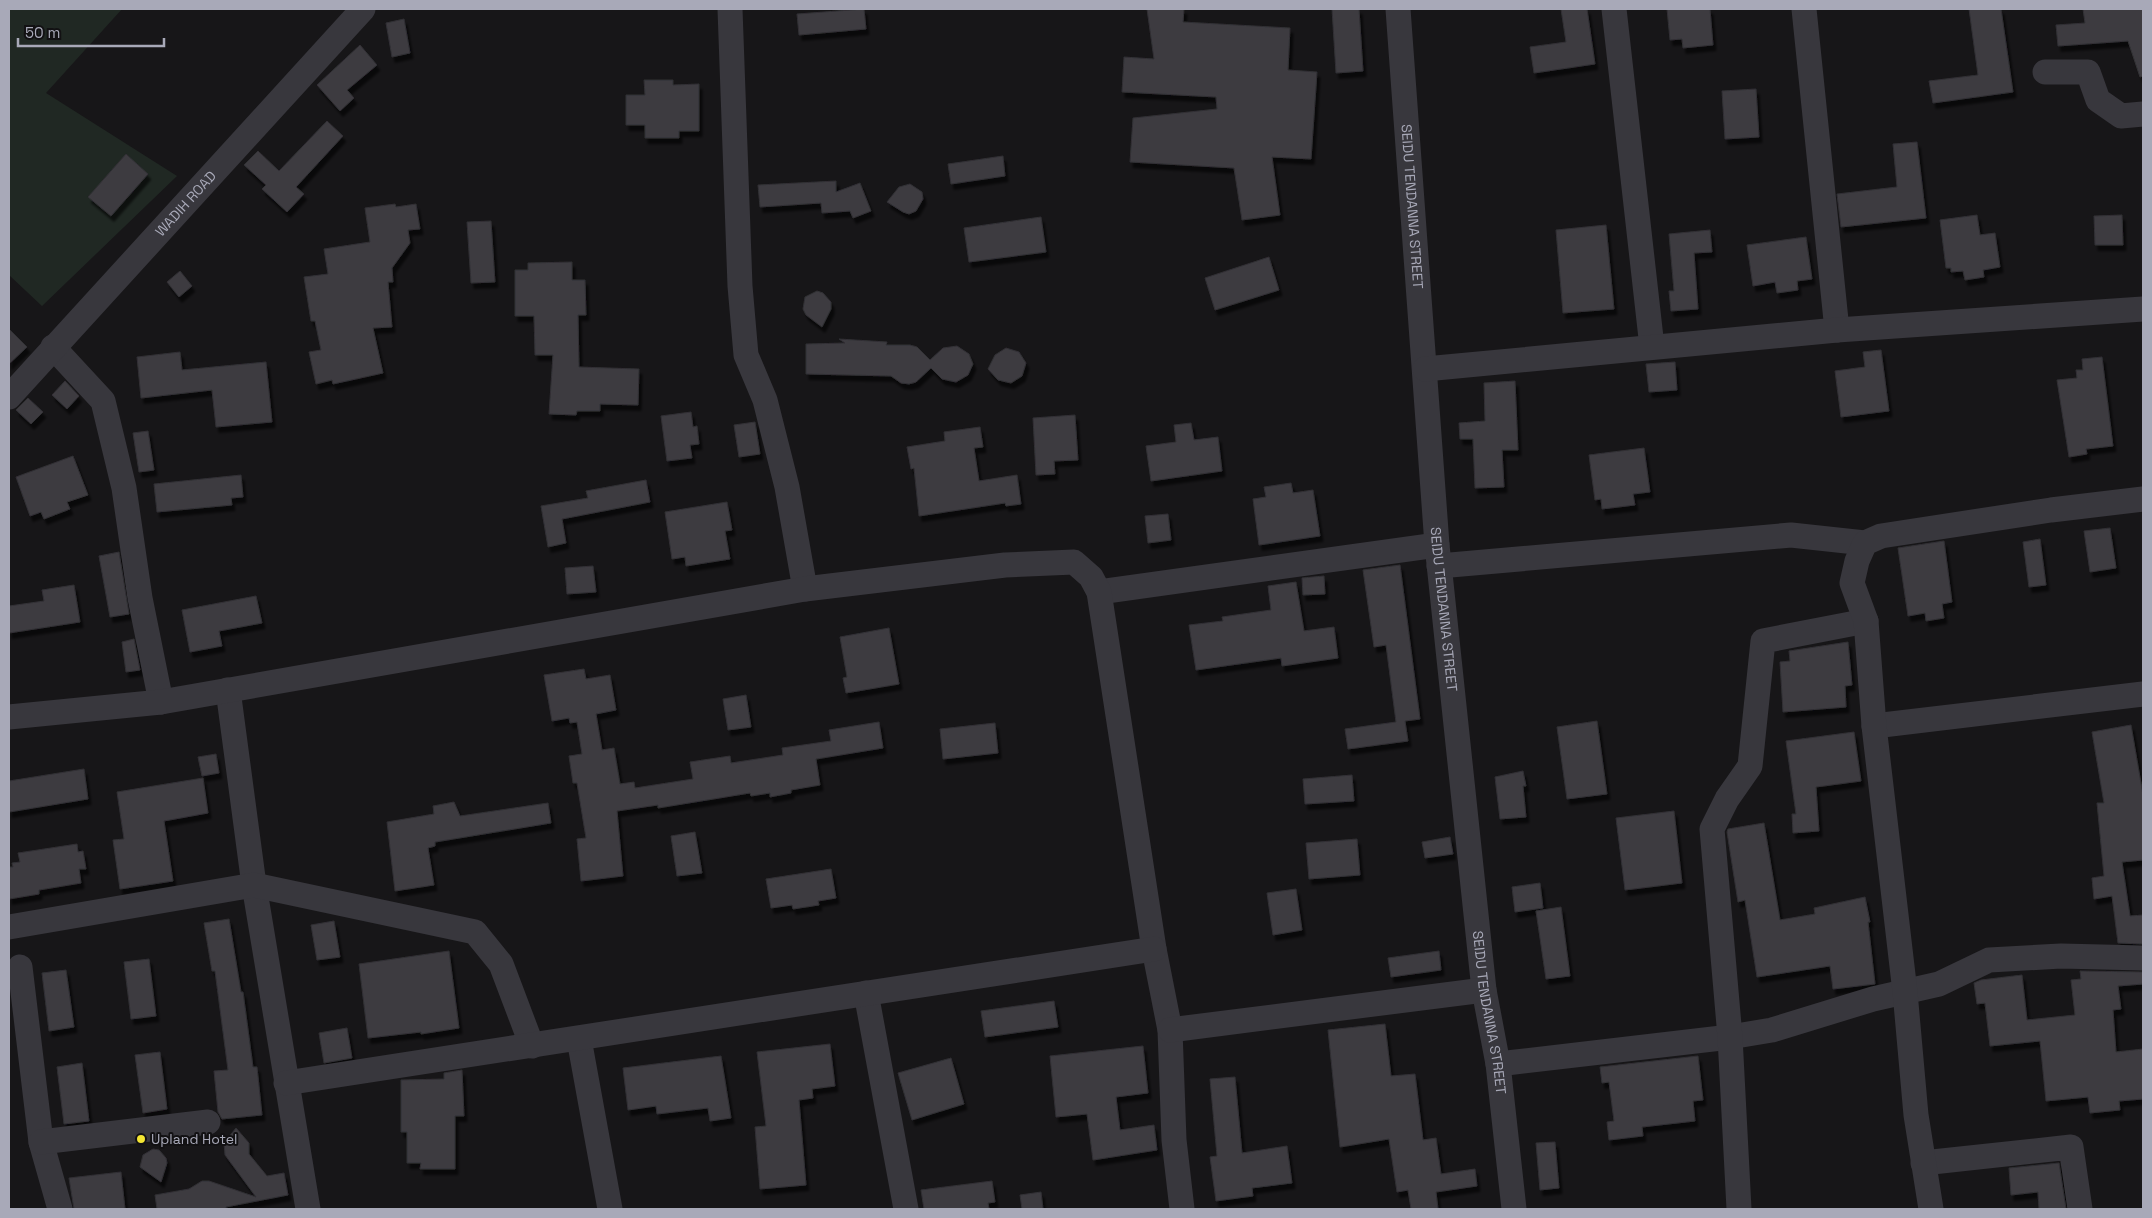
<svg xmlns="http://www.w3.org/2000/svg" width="2152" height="1218" viewBox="0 0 2152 1218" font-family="'Space Grotesk',sans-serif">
  <defs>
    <filter id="shadow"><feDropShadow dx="3" dy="5.5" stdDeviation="1" flood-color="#0009"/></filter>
  </defs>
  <rect width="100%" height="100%" fill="#171618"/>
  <!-- green -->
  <polygon fill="#202823" points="9,9 122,9 46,93 177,176 42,306 9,275"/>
  <!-- building -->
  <g fill="#3c3b40" stroke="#313034" filter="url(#shadow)">
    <polygon points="864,9 866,29 799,35 797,14"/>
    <polygon points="1147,9 1184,9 1183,22 1290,28 1288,70 1317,72 1311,159 1272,157 1280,215 1242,220 1234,168 1130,162 1133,118 1217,109 1216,97 1122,92 1124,57 1154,59"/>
    <polygon points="1332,9 1359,9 1363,71 1336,73"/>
    <polygon points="1561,9 1587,9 1595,64 1534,73 1530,47 1566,42"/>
    <polygon points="1667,9 1710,9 1713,45 1683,48 1682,39 1670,40"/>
    <polygon points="1969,9 2001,9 2013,92 1933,103 1929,81 1978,75"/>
    <polygon points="2083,9 2143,9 2143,76 2140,77 2128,41 2058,46 2056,25 2085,23"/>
    <polygon points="404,19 410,53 392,57 386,23"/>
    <polygon points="360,45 377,65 347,90 354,98 340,111 317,85"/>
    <polygon points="644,80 673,80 673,85 699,84 699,131 679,131 679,138 645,138 645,125 626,125 626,95 645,95"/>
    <polygon points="1756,89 1759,137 1725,139 1722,91"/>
    <polygon points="327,121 343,136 296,187 304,194 287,212 262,189 266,185 244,165 258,151 279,171"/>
    <polygon points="1917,142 1926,218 1841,227 1837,194 1897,187 1893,144"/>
    <polygon points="126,154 148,174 111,216 88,197"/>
    <polygon points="1003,156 1005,176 951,184 948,164"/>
    <polygon points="836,181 836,192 860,183 871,211 853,218 850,211 822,213 821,203 760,207 758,185"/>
    <polygon points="910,184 922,192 923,199 916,211 909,214 903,212 887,202 899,187"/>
    <polygon points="395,204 396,207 416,204 420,229 408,230 410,243 392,268 393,282 388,282 392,327 373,328 383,373 333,384 332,380 316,384 309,352 321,350 315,321 311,321 304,277 328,274 324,249 370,242 365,208"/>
    <polygon points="1977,215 1980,235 1995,233 2000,267 1983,270 1984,277 1965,280 1963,271 1951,272 1951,268 1946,268 1940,220"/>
    <polygon points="2122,215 2123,245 2095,245 2094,216"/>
    <polygon points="1041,217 1046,252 969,262 964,228"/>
    <polygon points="491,221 495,282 471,283 467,222"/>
    <polygon points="1606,225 1614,309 1563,313 1556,230"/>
    <polygon points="1710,230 1712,252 1694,253 1698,309 1671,311 1669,291 1674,291 1669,234"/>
    <polygon points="1806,237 1812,279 1797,281 1798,290 1777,293 1775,282 1753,286 1747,245"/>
    <polygon points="1269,257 1279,290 1215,310 1205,278"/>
    <polygon points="572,262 572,280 585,280 586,315 578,315 579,367 639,369 638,405 600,404 600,411 577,411 576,415 549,414 553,355 535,355 534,316 515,316 515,270 528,270 528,263"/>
    <polygon points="180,271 192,286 179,297 167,282"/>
    <polygon points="817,291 823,293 831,302 831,309 822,327 806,315 803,309 805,297"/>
    <polygon points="9,329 27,347 9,364"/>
    <polygon points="839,339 887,342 886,345 910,345 917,347 930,360 943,348 957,346 969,354 973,364 968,375 956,382 942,379 931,368 916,382 909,384 901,383 891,376 806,374 806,344 845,343"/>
    <polygon points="1006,348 1019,352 1026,363 1022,376 1011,383 998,380 988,369 995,355"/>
    <polygon points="1881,350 1889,411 1841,417 1835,371 1865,367 1863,352"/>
    <polygon points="180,352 182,370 266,362 272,422 216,427 212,390 141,398 137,357"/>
    <polygon points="2102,357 2113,446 2086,449 2087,454 2069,457 2057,380 2077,378 2076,370 2083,370 2082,359"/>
    <polygon points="1675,362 1677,390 1649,392 1646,364"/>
    <polygon points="65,381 79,396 67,409 52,395"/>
    <polygon points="1515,381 1518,450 1502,450 1504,487 1475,488 1473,439 1460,439 1459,423 1485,421 1484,383"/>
    <polygon points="28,398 43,412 31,424 16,410"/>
    <polygon points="691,412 693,427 697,426 699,444 690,445 692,458 667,461 661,416"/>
    <polygon points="1075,415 1078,460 1054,461 1055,474 1036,475 1033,418"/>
    <polygon points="755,422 760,454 739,457 734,425"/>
    <polygon points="1191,423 1194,440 1218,437 1222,471 1151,481 1146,446 1176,442 1174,425"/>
    <polygon points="980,427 983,447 974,448 979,481 1017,475 1021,504 1006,506 1005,503 919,516 914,468 911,469 907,447 945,441 944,432"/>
    <polygon points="148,431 154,470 139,472 133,433"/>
    <polygon points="1644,448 1650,492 1633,494 1635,505 1602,509 1601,499 1595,500 1589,455"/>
    <polygon points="73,456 88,495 67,502 70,509 44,519 41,512 30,516 16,477"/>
    <polygon points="241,475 243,497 231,498 232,505 157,512 154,484"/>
    <polygon points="646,480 650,502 562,519 566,543 548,547 541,506 588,498 586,491"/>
    <polygon points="1291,483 1293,493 1313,490 1320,536 1259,545 1253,499 1266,497 1264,487"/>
    <polygon points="727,502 732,530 725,531 730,559 686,566 685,557 672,559 665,512"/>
    <polygon points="1168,514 1171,540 1148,543 1145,516"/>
    <polygon points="2110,528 2116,568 2090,572 2084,531"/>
    <polygon points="2040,539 2046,585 2029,587 2023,542"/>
    <polygon points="1944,541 1952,602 1942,604 1944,618 1926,621 1925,613 1908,616 1898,548"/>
    <polygon points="119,552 129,614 110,617 99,556"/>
    <polygon points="1400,565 1420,719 1405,721 1408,741 1348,749 1345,729 1396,722 1386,645 1374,647 1363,570"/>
    <polygon points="593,566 596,592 567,594 565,568"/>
    <polygon points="1324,576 1325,594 1303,595 1302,578"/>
    <polygon points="1296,582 1304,631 1334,627 1338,658 1282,666 1281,658 1196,670 1189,625 1223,621 1222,617 1271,610 1268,586"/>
    <polygon points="74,585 80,622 9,633 9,606 44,601 42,590"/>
    <polygon points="256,596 262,623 219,631 222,646 190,652 182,610"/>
    <polygon points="889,628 899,684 846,693 843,678 847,677 840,637"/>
    <polygon points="134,639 140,670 126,672 122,642"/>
    <polygon points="1848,642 1852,685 1845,686 1846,707 1783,712 1780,662 1790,661 1789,651"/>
    <polygon points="584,669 586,679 610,675 616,710 596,714 602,750 614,748 620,784 634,782 635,788 693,779 690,762 730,756 731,763 783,755 782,748 831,741 829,730 879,722 883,748 816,759 820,785 791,790 791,793 770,797 770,793 751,796 750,793 658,808 658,805 617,811 623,876 581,881 577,839 586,838 577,783 573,783 569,756 582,754 577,722 570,723 569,718 552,721 544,675"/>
    <polygon points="746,695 751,727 728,730 723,699"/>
    <polygon points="1597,721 1607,794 1567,799 1557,727"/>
    <polygon points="995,723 998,753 943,759 940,729"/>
    <polygon points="2131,725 2143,795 2143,860 2122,862 2130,916 2143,915 2143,944 2118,943 2112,896 2094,899 2092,878 2104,876 2097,803 2104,803 2092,732"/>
    <polygon points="1854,732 1861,781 1816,787 1819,831 1793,833 1792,814 1796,814 1786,741"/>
    <polygon points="216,754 219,773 202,776 198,757"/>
    <polygon points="84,769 88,799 9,812 9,781"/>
    <polygon points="1523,771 1526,786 1523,786 1526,817 1500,819 1495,777"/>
    <polygon points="1352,775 1354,801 1305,804 1303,779"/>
    <polygon points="203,778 208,813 164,821 173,881 120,889 113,840 124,839 117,792"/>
    <polygon points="454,802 460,816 548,803 551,823 435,842 435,846 428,848 434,885 395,891 387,822 434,814 433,806"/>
    <polygon points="1674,811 1682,883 1625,890 1616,818"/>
    <polygon points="1764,823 1780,920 1815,914 1814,908 1865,897 1870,922 1868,922 1875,984 1833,989 1830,966 1757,977 1745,900 1738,902 1727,832 1728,829"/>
    <polygon points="695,832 702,873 677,876 671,836"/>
    <polygon points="1450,837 1453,854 1425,858 1422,842"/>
    <polygon points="1357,839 1360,875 1309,879 1306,843"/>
    <polygon points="77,844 78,852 83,851 86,869 79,869 81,883 39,890 39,894 9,899 9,867 13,867 12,863 20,862 18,853"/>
    <polygon points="831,869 836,898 818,901 819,905 793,909 792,905 771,908 766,879"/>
    <polygon points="1540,883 1543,908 1515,912 1512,887"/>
    <polygon points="1296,889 1302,930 1273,935 1267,893"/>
    <polygon points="1561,907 1570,976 1546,979 1536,911"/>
    <polygon points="229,919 241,992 243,992 253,1067 257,1067 262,1115 222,1119 218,1112 214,1071 228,1070 215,971 212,971 204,923"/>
    <polygon points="334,921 340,957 317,960 311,925"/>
    <polygon points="449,951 459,1028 421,1034 421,1032 368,1038 359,964"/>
    <polygon points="1439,951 1441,970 1391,977 1388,958"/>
    <polygon points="149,959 156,1016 131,1019 124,962"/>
    <polygon points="66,970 74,1027 49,1031 42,973"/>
    <polygon points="2080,971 2143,972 2143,984 2118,986 2121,1009 2113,1010 2116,1052 2143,1049 2143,1099 2119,1101 2120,1110 2090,1113 2088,1097 2046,1101 2040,1041 1990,1046 1985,1003 1977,1004 1974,983 1981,980 2022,975 2027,1020 2075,1015 2071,980 2081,979"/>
    <polygon points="1054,1001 1058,1027 985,1037 981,1011"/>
    <polygon points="1385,1024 1391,1076 1415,1074 1423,1140 1436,1138 1441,1174 1475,1169 1477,1186 1436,1192 1438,1209 1411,1209 1408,1190 1397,1192 1389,1139 1340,1147 1328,1030"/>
    <polygon points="347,1028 352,1058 324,1063 319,1033"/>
    <polygon points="830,1044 835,1086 812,1089 813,1098 799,1100 806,1185 760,1189 755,1127 766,1126 757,1052"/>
    <polygon points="1143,1046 1148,1093 1116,1097 1120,1130 1154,1125 1157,1150 1093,1160 1087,1114 1056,1117 1050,1056"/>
    <polygon points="160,1052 167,1109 143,1113 135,1055"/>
    <polygon points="721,1056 731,1118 710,1121 708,1108 657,1114 656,1106 628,1110 623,1068"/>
    <polygon points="1698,1056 1703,1100 1693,1101 1695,1121 1642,1127 1643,1136 1609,1140 1607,1122 1614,1121 1609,1082 1602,1083 1600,1067"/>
    <polygon points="951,1058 964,1104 912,1120 898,1073"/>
    <polygon points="82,1063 89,1121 64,1124 57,1067"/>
    <polygon points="462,1070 464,1116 455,1116 455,1169 420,1169 421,1163 407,1163 407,1132 401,1132 401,1080 444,1079 444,1073"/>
    <polygon points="1235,1077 1242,1153 1287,1146 1292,1183 1252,1188 1253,1196 1216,1201 1210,1157 1217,1156 1210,1079"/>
    <polygon points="236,1128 249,1143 249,1154 267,1176 284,1173 288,1195 226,1207 226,1209 157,1209 155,1195 189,1189 202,1181 209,1181 256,1197 225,1155 224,1143"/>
    <polygon points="1555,1142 1559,1188 1540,1190 1536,1143"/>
    <polygon points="153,1149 159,1150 166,1158 167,1163 161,1182 140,1167 143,1155"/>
    <polygon points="2059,1163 2066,1209 2039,1209 2038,1192 2011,1195 2009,1168"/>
    <polygon points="121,1172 125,1209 74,1209 69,1178"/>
    <polygon points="992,1181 995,1202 988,1203 989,1209 924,1209 921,1190"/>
    <polygon points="1041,1192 1043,1209 1022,1209 1020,1195"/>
  </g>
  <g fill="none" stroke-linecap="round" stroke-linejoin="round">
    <!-- minor -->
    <g stroke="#38373d" stroke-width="25">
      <polyline points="730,9 740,286 746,355 765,400 787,487 805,589"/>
      <path id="s1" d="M1398,9L1437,545L1484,990L1498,1064L1514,1209"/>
      <polyline points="1614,9 1652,347"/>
      <polyline points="1804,9 1837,330"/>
      <polyline points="2045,72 2088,72 2098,100 2121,116 2143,114"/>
      <polyline points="53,347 103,401 124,488 140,598 161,702"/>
      <polyline points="1425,369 1837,330 2143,309"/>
      <path id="s2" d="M9,397L363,9"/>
      <polyline points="1439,566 1791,535 1865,543"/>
      <polyline points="1099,592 1437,545"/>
      <polyline points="228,690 254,885 308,1209"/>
      <polyline points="9,717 161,702 805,589 1005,565 1074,562 1091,577 1099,592 1154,949 1170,1030 1174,1140 1182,1209"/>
      <polyline points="1874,726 2143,694"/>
      <polyline points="9,927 254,885 475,932 501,964 532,1046"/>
      <polyline points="20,967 41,1142 60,1209"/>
      <polyline points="866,993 906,1209"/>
      <polyline points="1170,1030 1484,990"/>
      <polyline points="579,1039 610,1209"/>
      <polyline points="1498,1064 1730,1037 1772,1030 1873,999 1939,984 1989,960 2061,956 2143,958"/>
      <polyline points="286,1083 1154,949"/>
      <polyline points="41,1142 208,1122"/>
      <polyline points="1923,1163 2071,1147 2080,1209"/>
      <polyline points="1739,1209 1730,1037 1712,829 1727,799 1750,766 1763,641 1866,621"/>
      <polyline points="1931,1209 1916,1115 1905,992 1874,726 1866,621 1852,583 1857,561 1865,543 1881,536 2051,510 2143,499"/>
    </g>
  </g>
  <!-- markers -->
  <circle fill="#f3e533" stroke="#121113" stroke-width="2" cx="141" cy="1139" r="5"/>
  <g text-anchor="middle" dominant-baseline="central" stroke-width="4" stroke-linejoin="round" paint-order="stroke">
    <!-- street labels -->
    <g font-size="14" fill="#a8a9b8" stroke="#121113">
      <text stroke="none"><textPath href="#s2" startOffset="262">WADIH ROAD</textPath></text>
      <text stroke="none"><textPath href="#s1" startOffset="198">SEIDU TENDANNA STREET</textPath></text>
      <text stroke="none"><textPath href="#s1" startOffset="602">SEIDU TENDANNA STREET</textPath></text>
      <text stroke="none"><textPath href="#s1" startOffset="1008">SEIDU TENDANNA STREET</textPath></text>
    </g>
    <!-- poi labels -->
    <g font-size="14" fill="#a8a9b8" stroke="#121113" text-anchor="start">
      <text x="151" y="1139">Upland Hotel</text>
    </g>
  </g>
  <!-- border -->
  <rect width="2152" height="1218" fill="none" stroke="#a8a9b8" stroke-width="20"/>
  <!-- scale -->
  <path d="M18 38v8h146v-8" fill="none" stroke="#a8a9b8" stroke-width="2.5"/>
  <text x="25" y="38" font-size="15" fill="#a8a9b8" stroke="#121113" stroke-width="4" paint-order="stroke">50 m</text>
</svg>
